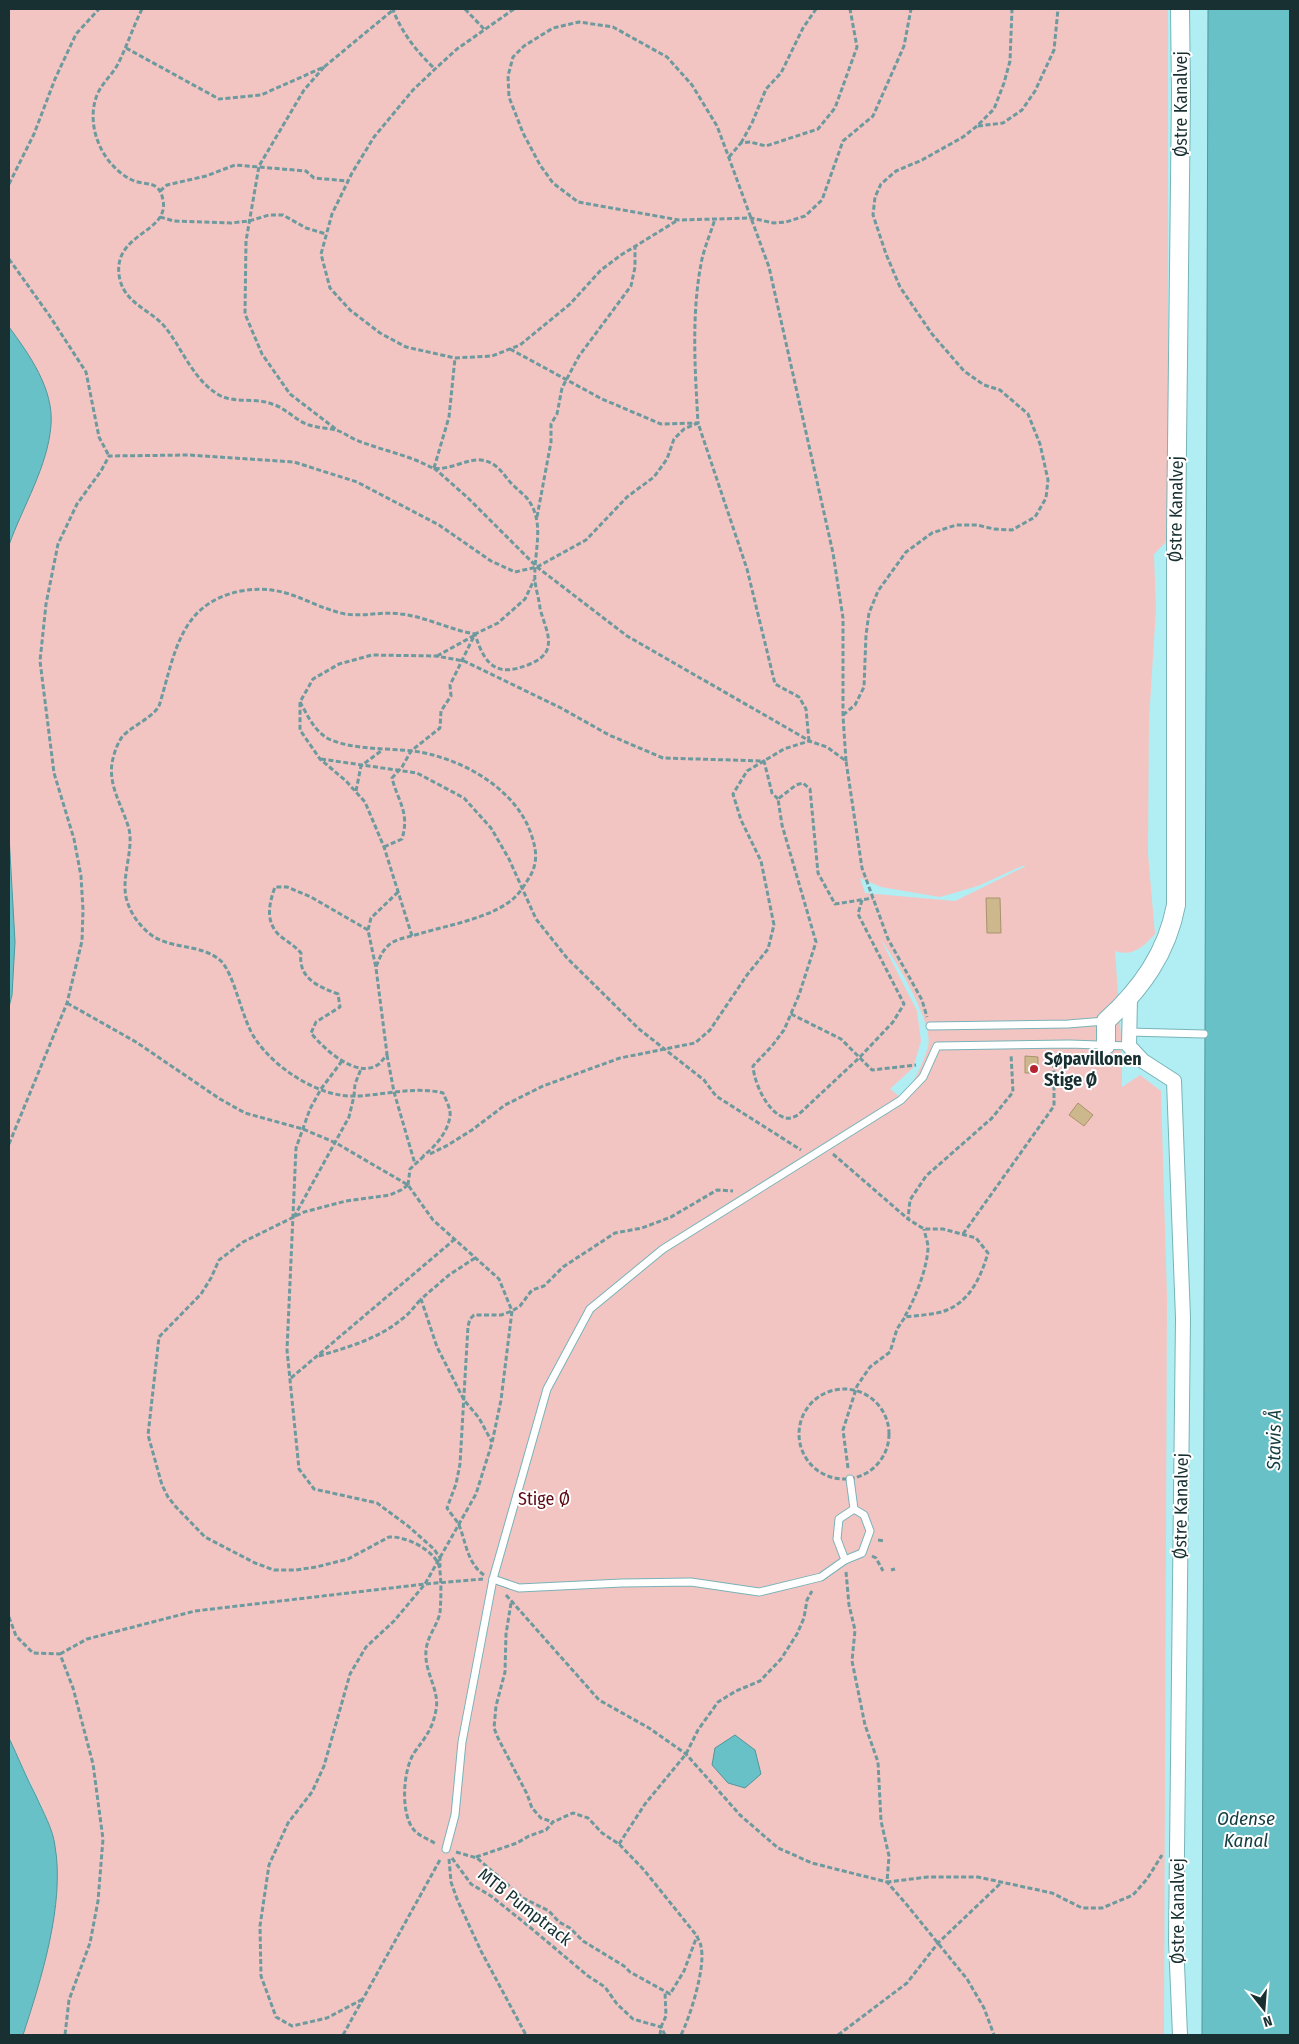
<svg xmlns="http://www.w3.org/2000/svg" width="1299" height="2044" viewBox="0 0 1299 2044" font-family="'Fira Sans Condensed',sans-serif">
  <rect width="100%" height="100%" fill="#b1eef3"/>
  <!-- green -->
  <path fill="#f3c5c2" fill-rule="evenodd" d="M9,9H1168V540L1154,554L1156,609L1149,720L1148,854L1155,934C1143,947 1133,957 1115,951L1122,1051V1087L1140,1075L1161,1091L1167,1296L1164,2035H23C40,1981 65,1902 55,1845C50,1817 27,1778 15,1751L9,2035V1007L12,995L15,942L9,835V343L14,529L36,481L51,424L26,350L9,327ZM1022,866H1026L955,901L865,893L860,878L881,887L940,897L978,886ZM881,940C896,961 934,1023 928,1047C923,1065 912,1084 903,1099L890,1089L913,1068L921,1041L917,1011Z"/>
  <!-- water -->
  <g fill="#69c1c8" stroke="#51969b">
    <polygon points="1208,9 1290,9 1290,2035 1202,2035"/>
    <path d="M9,327C29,354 54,389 51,425C48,466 23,506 9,545Z"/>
    <polygon points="9,835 15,942 12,995 9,1007"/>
    <polygon points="735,1735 755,1750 761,1774 745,1788 728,1783 712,1765 715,1748"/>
    <path d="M9,1738C18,1757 26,1777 36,1796C43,1812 53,1829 55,1846C65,1904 41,1980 23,2035H9Z"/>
  </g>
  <!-- building -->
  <g fill="#cdb78d" stroke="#a9936b">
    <polygon points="986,898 1000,898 1001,933 987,933"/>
    <polygon points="1025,1056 1038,1057 1038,1073 1025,1073"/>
    <polygon points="1078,1103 1093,1115 1084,1126 1069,1115"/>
  </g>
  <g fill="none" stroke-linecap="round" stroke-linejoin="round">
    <defs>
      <g id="service">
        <polyline points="930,1026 1068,1024 1105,1021"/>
        <polyline points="1129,1032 1204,1034"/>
        <polyline points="845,1560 862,1553 870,1531 864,1515 854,1509"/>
        <polyline points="493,1579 519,1588 622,1583 691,1582 759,1592 821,1577 845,1560 837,1539 839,1519 854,1509 850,1479"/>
        <polyline points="446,1849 455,1815 462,1742 493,1579 547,1389 590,1309 663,1249 901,1100 923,1077 937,1046 1069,1044 1129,1046"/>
      </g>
      <polyline id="minor" points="1130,999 1129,1046 1143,1061 1174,1081 1183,1318 1176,1941 1180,2035"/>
      <path id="tertiary" d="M1106,1045V1021C1141,989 1167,953 1176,905V536L1181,94L1180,9"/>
    </defs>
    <!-- service casing -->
    <use href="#service" stroke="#78b3b8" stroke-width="9"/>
    <!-- minor casing -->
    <use href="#minor" stroke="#78b3b8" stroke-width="16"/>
    <!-- tertiary casing -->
    <use href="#tertiary" stroke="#78b3b8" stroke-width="20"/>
    <!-- path -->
    <g stroke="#6d9a9e" stroke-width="3" stroke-dasharray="5 2.5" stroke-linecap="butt">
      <path d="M142,9C133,27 127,46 118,64C112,75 102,83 97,95C85,126 102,164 130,179C144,187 159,178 163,200C170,234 109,233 120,280C126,304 151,310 165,327C182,348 193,380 219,395C236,404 255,397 272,404C286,408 296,421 309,425C318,428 328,428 336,430C343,432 349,437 356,440C376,448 398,453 418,461C423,463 428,466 433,468C448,471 469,458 481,460C500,463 503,476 514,486C518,490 522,493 526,497C547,522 533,552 535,581C536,590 539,599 540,608C543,622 552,637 547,650C544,657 537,661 530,664C497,678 485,666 475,634C450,630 427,617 401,614C383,611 364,617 345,614C305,605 287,583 241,591C180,603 175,653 160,703C157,716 131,726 122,737C119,741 115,750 114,755C105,782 122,804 129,829C134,851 120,879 127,901C131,914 139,925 150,934C170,950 201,943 221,961C235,975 242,1021 256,1040C276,1069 320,1098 356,1096C385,1095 414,1086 443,1093C446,1100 451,1109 450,1116C448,1132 435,1147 423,1156"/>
      <path d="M395,9L393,10C402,33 417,52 435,69"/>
      <polyline points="465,9 484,29"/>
      <polyline points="514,9 457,49 435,69 413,90 374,137 352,173 332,214 321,254 330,288 350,310 380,333 406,347 455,358 492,356 520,345 570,304 601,270 621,255 678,220"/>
      <polyline points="126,48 219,99 261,95 324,67 393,10 392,9"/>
      <polyline points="324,67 304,90 259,166 246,241 245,314 262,354 290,394 337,430"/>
      <polyline points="978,126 1003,123 1022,110 1035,91 1054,50 1058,9"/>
      <polyline points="741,143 752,123 766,89 781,73 803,28 816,9"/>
      <polyline points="729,157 741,143 750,142 766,146 818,129 835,108 857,47 850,9"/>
      <polyline points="9,184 34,134 55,79 76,34 99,9"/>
      <polyline points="160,191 167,185 206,176 235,165 306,171 314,178 348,181"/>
      <polyline points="160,217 174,221 231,223 249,221 269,215 283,215 306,228 326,234"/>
      <polyline points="9,259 49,315 86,372 99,437 109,456"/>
      <path d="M510,349L602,399L661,424L698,423C695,369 691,312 702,259C705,246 711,232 715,219"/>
      <polyline points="434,468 467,497 537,567 627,636 808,740"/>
      <polyline points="434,468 449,417 455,358"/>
      <polyline points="537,517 551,442 551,424 557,414 562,388 579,356 631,286 635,267 635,246"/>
      <polyline points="437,656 475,635"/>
      <path d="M300,702C308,716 315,733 331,740C357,750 385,748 413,751C458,757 513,786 530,831C537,850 539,864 527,881C524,886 520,892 516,896C496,917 449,925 422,933C413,936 400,938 393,942C383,948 380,957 376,967"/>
      <polyline points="843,715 855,705 864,687 866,635 869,613 878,591 906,552 932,533 956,525 977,525 994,529 1012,530 1035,517 1046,498 1048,480 1040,444 1028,414 1000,390 984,385 964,371 932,334 900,287 886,254 873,215 875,197 881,184 896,171 922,160 963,137 977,126 994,109 1004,83 1010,61 1012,9"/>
      <polyline points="321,759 417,773 464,798 491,828 509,859 536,919 567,958 639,1029 704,1080 716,1096 801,1150"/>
      <polyline points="846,761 843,716 843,618 833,553 769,267 751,218 729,158 717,126 692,85 667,57 613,27 579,22 553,28 524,46 513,57 508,76 509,97 523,133 540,165 553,183 578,202 679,220 751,218 774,223 786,222 805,216 822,200 843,141 873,116 904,46 911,9"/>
      <polyline points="356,791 361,766 381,751"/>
      <path d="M384,847L402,839C410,812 398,802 392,778L402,767L411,751L440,728L441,711L451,696L450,685L475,634L498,623L525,599L534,580"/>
      <path d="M862,900L858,914L904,1004L893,1022L859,1058L798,1115C794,1117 790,1119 786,1118C768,1114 754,1083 753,1066L772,1046L784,1030L799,995L816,942L782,825L778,799L796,785L803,783L810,789L818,873L835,904L873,898"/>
      <path d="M368,930L311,897L287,887H275C269,904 265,921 279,935C286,941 294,945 301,953C298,978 317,986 338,994L340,1007L316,1022L311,1033C324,1049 357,1080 379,1064C382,1061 385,1057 387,1054L376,968L368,930L371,918L398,892"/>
      <polyline points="412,936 384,847 365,802 346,781 320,759 300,730 300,702 313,679 339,664 372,655 436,656 464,661 561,708 609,735 663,758 764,761 772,793 778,799"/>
      <polyline points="67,1003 136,1042 220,1099 245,1113 303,1129 336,1143 408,1185 433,1220 499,1279 512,1311 501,1400 492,1443 476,1494 425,1584 394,1621 366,1647 350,1674 324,1766 312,1792 288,1823 269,1865 260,1926 261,1976 276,2017 292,2026 327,2018 363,1999"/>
      <polyline points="791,1014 841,1039 872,1070 916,1065"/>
      <polyline points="387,1055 394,1092 415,1164"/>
      <polyline points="342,1061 321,1089 310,1109 296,1148 287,1350 299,1469 314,1489 377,1503 408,1526 434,1549 440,1558 440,1567"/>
      <polyline points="9,1144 67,1003 82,941 83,910 81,876 74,839 54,773 40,661 46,604 58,544 77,504 101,471 109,456 189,455 294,462 357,482 439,525 491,561 515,572 537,567 586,540 627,497 654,477 667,459 674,439 684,429 698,423 747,569 775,684 799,697 806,709 809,741"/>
      <polyline points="430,1154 448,1145 472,1130 505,1105 543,1086 620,1058 695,1043 710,1030 747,975 768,949 774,925 761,861 741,820 733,794 747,771 784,749 809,741 827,747 846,761 862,868 888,939 922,1000 927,1017"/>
      <polyline points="833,1154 908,1219"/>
      <path d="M408,1185L401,1190L390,1195L346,1201L304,1212L243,1242L219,1260L211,1278L201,1294L159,1337L148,1435L162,1485L168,1497L176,1507L205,1537L255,1563L274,1570H296L316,1567L348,1559L389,1537C405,1536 430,1548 438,1563C442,1571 441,1603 440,1612C438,1625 427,1636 426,1651C424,1672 440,1690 436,1710C432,1731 425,1737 414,1753C403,1770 400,1814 414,1830C420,1837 429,1839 436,1844"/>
      <polyline points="408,1185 410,1169 424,1156"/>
      <polyline points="294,1217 349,1117 354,1096 355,1084 361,1069"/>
      <polyline points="963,1234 1054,1106 1054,1054"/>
      <polyline points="475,1258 449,1275 421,1299 437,1347 464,1400 479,1418 492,1442"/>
      <path d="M905,1316C915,1299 927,1269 928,1248C928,1242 925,1235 924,1229"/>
      <path d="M319,1356C348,1347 378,1339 402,1319C409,1314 415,1306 421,1299"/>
      <polyline points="291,1378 455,1239"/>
      <circle cx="844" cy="1434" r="45"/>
      <path d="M848,1468L843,1430L857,1386L870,1367L890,1352L897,1329L905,1317C918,1315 935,1315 947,1310C971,1300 981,1276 988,1253L976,1238L943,1229H924L908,1219L910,1200L926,1176L992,1118L1013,1092L1011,1054"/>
      <polyline points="878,1540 885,1541"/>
      <polyline points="872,1556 876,1558 883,1571"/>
      <polyline points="891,1570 895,1569"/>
      <polyline points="846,1572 849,1605 855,1630 852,1661 865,1725 878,1762 881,1821 889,1856 887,1882 928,1877 978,1877 1052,1893 1082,1908 1102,1908 1133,1895 1147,1879 1162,1855"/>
      <path d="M484,1575C467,1563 466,1542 459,1525C456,1519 450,1513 447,1508L456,1484L460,1464L468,1326L470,1319L474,1315H501L512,1311L520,1306L532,1290L544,1286L563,1267L615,1233L642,1228L671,1217L717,1190L733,1191"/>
      <polyline points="506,1595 599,1700 649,1728 686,1754 740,1815 778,1848 812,1863 887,1882 907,1905 967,1979 984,2008 994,2035"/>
      <polyline points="511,1603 506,1634 505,1672 496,1706 494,1728 498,1738 527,1794 532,1808 541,1818 553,1822"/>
      <polyline points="9,1617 16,1636 33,1653 60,1654 73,1688 93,1764 103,1839 98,1901 90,1943 69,2000 65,2035"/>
      <polyline points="60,1654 87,1639 195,1611 425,1584 483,1579"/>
      <polyline points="619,1844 645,1804 686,1754 698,1730 718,1702 736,1691 760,1681 781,1659 797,1634 804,1618 807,1600 812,1591"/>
      <polyline points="456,1852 477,1858 523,1898 549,1911 559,1922 570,1928 583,1941 624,1966 630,1972 670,1994 684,1971 697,1936"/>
      <path d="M476,1857L517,1843L529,1836L546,1830L553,1822L573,1813L588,1818L602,1833L619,1844L644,1870L697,1936C698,1940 701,1943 701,1947C706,1967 690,2017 681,2035"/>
      <polyline points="452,1858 471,1884 491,1896 526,1924 588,1976 605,1987 617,2004 633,2019 661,2027 665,2035"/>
      <polyline points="449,1859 451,1882 457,1899 481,1951 526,2035"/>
      <polyline points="343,2035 441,1858"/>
      <polyline points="660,2035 661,2027 666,2016 665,1992"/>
      <polyline points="838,2035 907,1983 938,1943 1002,1882"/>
    </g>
    <!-- service -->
    <use href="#service" stroke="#fff" stroke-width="7"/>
    <!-- minor -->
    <use href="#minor" stroke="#fff" stroke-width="14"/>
    <!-- tertiary -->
    <use href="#tertiary" stroke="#fff" stroke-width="18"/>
  </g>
  <!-- markers -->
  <circle fill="#b62431" stroke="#fff" stroke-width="2" cx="1034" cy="1069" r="5"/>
  <g text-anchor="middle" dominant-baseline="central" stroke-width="4" stroke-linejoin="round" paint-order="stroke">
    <!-- street labels -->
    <g font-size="18" fill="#183032" stroke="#fff">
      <text transform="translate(1181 104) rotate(-90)">Østre Kanalvej</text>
      <text transform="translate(1176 509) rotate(-89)">Østre Kanalvej</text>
      <text transform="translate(1181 1506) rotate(-89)">Østre Kanalvej</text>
      <text transform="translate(525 1907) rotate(38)">MTB Pumptrack</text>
      <text transform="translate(1178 1911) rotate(-90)">Østre Kanalvej</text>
    </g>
    <!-- poi labels -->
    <g font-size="18" font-weight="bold" fill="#183032" stroke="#fff" text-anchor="start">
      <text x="1044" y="1059">Søpavillonen<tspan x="1044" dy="21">Stige Ø</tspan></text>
    </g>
    <!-- park labels -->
    <g font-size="18" fill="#5f0b14" stroke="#fff">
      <text x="544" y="1499">Stige Ø</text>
    </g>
    <!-- water labels -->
    <g font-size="19" font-style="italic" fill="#133d40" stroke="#fff">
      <text transform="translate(1274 1440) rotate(-89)">Stavis Å</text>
      <text x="1246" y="1818">Odense<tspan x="1246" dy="22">Kanal</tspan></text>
    </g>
  </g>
  <!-- border -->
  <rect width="1299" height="2044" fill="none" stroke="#183032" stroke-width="20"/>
  <!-- north arrow -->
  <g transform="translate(1264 2009) rotate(163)" stroke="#ffffff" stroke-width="4" paint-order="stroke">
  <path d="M0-4L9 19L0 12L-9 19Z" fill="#183032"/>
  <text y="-8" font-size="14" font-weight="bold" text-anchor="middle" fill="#183032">N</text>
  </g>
</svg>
